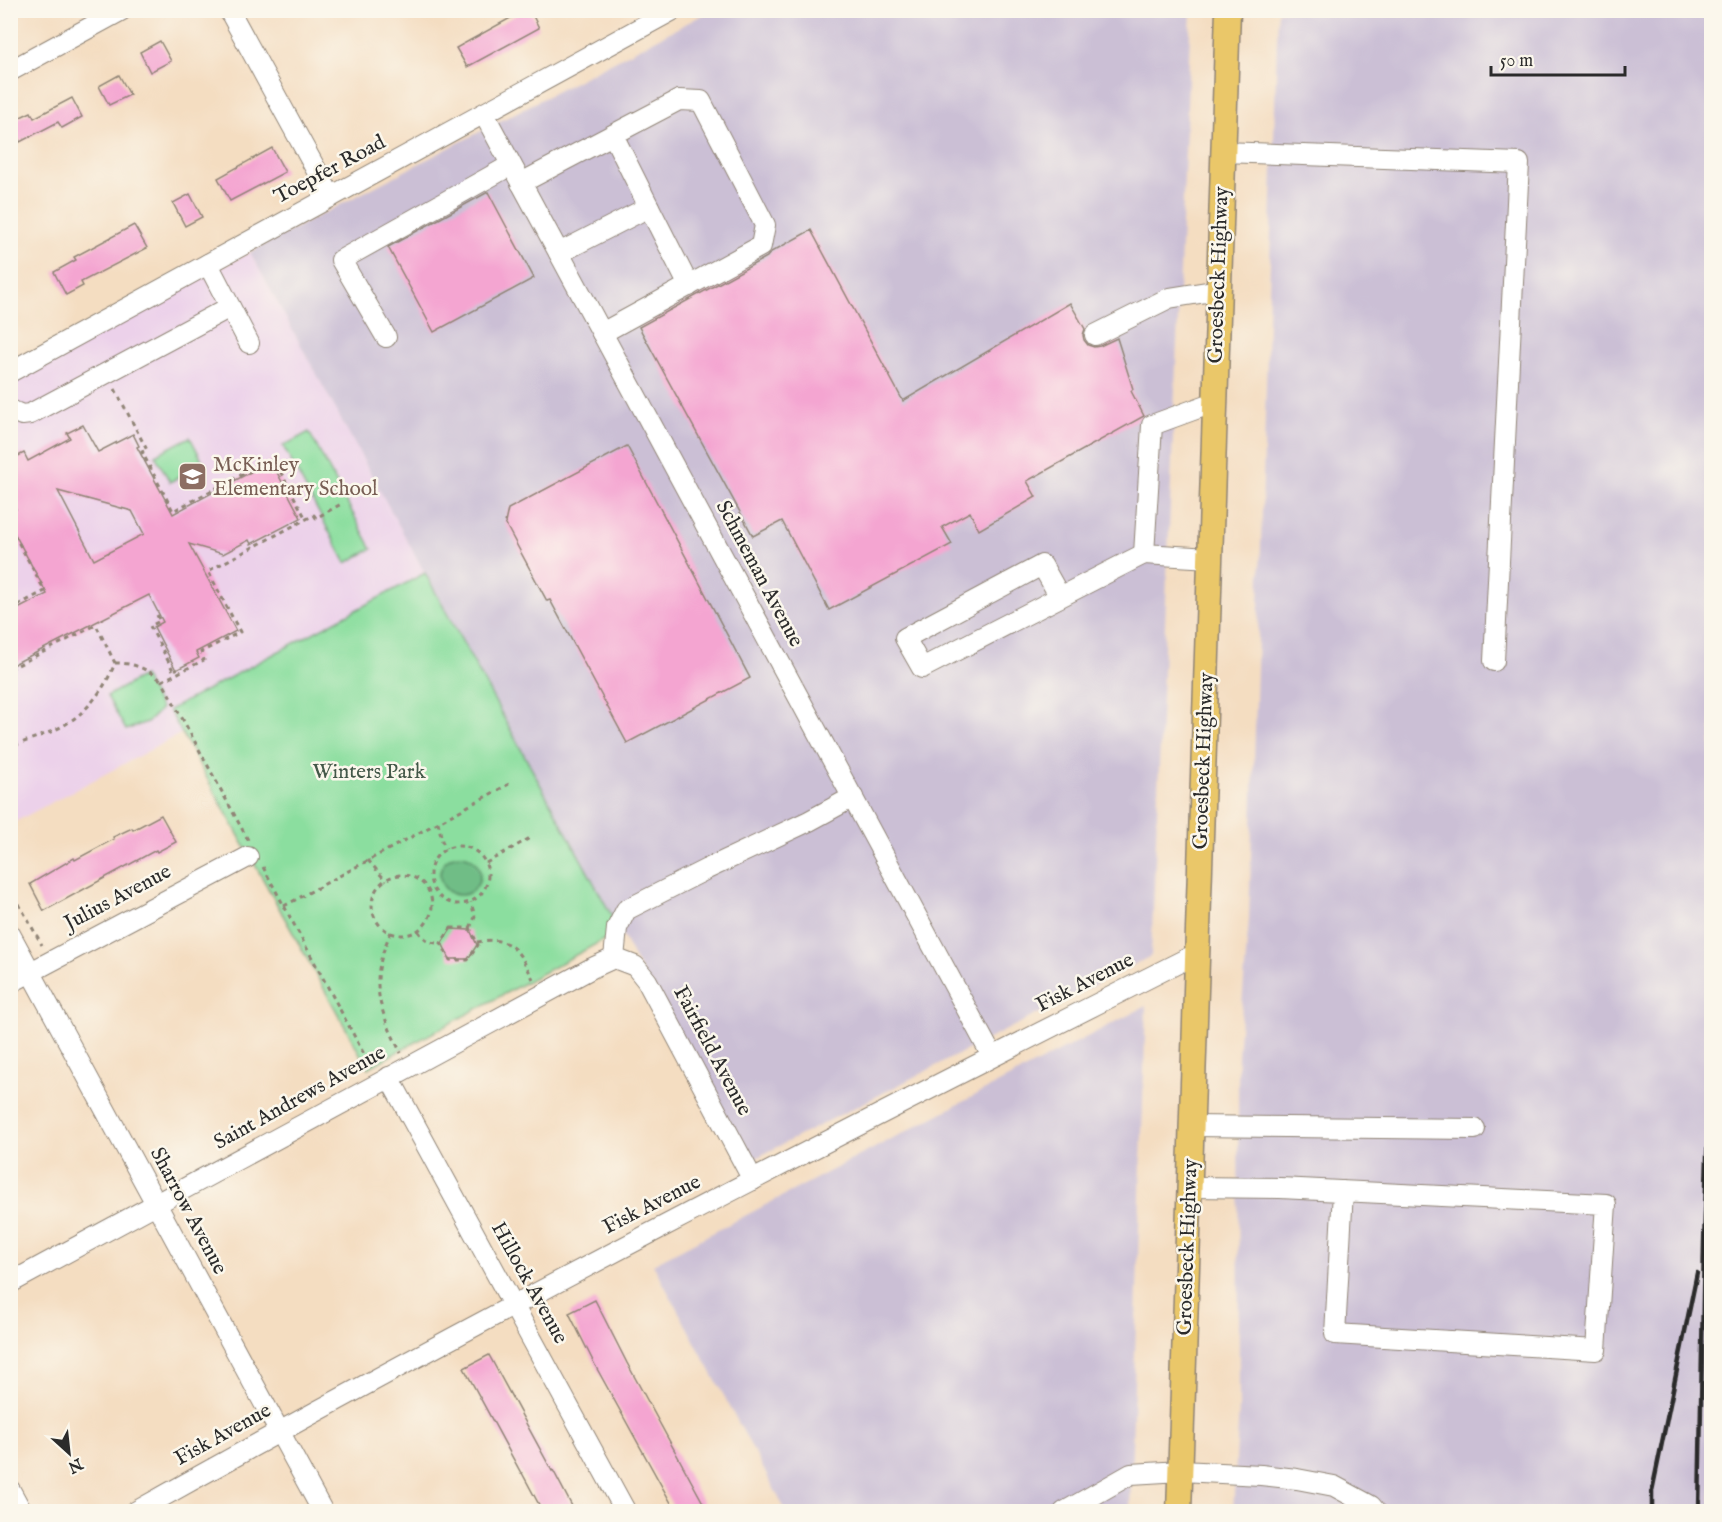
<svg xmlns="http://www.w3.org/2000/svg" width="1722" height="1522" viewBox="0 0 1722 1522" font-family="'IM FELL English',serif">
  <rect width="100%" height="100%" fill="#fbf7ec"/>
  <filter id="ink" filterUnits="userSpaceOnUse"><feTurbulence type="fractalNoise" baseFrequency=".0167" numOctaves="2"/><feDisplacementMap in="SourceGraphic" scale="12" xChannelSelector="R" yChannelSelector="G"/><feConvolveMatrix kernelMatrix="1 2 1 2 8 2 1 2 1" color-interpolation-filters="sRGB"/></filter>
  <filter id="wash" filterUnits="userSpaceOnUse"><feTurbulence type="fractalNoise" baseFrequency=".008" numOctaves="4" result="noise"/><feDisplacementMap in="SourceGraphic" scale="24" xChannelSelector="R" yChannelSelector="G"/><feGaussianBlur stdDeviation="1.35" result="paint"/><feColorMatrix in="noise" values="0 0 0 0 0 0 0 0 0 0 0 0 0 0 0 0 0 1.4 0 .05"/><feComposite in="paint" operator="in"/></filter>
  <g filter="url(#wash)">
    <rect width="100%" height="100%" fill="#f4ddc1"/>
    <!-- built -->
    <polygon fill="#ecd1ea" points="250,252 425,573 169,710 182,733 11,824 11,382"/>
    <!-- industrial -->
    <g fill="#cbbfd5">
      <polygon points="710,11 1191,11 1151,956 744,1164 620,931 250,252"/>
      <polygon points="1278,11 1711,11 1711,1511 1233,1512 1239,1407 1238,1055 1249,919"/>
      <polygon points="1146,1006 1130,1511 786,1511 653,1264"/>
    </g>
    <!-- green -->
    <g fill="#8bde9f" stroke="#5b8465" stroke-width="1.5">
      <polygon points="309,432 372,549 346,563 283,446"/>
      <polygon points="190,437 204,464 170,482 155,455"/>
      <polygon points="425,573 620,931 368,1068 169,710"/>
      <polygon points="143,676 161,709 149,721 126,730 107,696"/>
    </g>
    <!-- forest -->
    <circle fill="#70bd86" stroke="#4e7458" stroke-width="1.5" cx="460" cy="875" r="20"/>
    <g id="blocks">
      <!-- building -->
      <g fill="#f4a5d1" fill-rule="evenodd">
        <polygon points="525,10 530,10 539,28 467,67 456,48"/>
        <polygon points="160,41 171,61 150,72 140,52"/>
        <polygon points="119,75 130,95 109,105 99,86"/>
        <polygon points="72,98 82,117 62,128 58,122 20,142 10,122 31,112 34,118"/>
        <polygon points="272,148 285,172 230,201 218,178"/>
        <polygon points="488,192 534,278 434,332 388,247"/>
        <polygon points="190,194 202,217 185,226 173,203"/>
        <polygon points="134,225 147,248 81,282 83,286 66,295 54,272 76,260 74,257"/>
        <polygon points="811,230 903,401 1070,303 1085,329 1083,335 1084,340 1088,345 1094,347 1100,346 1117,338 1133,389 1131,391 1144,416 1027,481 1036,497 979,530 970,512 942,527 952,544 829,610 782,521 753,536 639,327 767,257 771,252"/>
        <path d="M83,425L98,452L133,434L139,446L137,447L173,514L271,461L301,518L251,544L249,540L223,554L189,544L236,631L196,652L199,658L176,670L154,627L163,622L149,595L10,666V613L47,594L10,525V512L16,509L10,499V460L24,453L28,461L70,438L67,433ZM58,491L132,511L144,534L94,560Z"/>
        <polygon points="627,446 750,678 627,743 550,600 547,601 505,523 508,509"/>
        <polygon points="161,815 176,842 157,852 156,850 44,911 30,884 74,858 75,860 114,839 113,837 132,828 133,830"/>
        <polygon points="451,929 470,930 477,945 468,959 450,959 442,943"/>
        <polygon points="595,1300 627,1363 708,1512 676,1512 596,1367 569,1313"/>
        <polygon points="489,1355 552,1471 553,1470 575,1512 543,1512 522,1473 521,1473 464,1368"/>
      </g>
    </g>
  </g>
  <g filter="url(#ink)">
    <use href="#blocks" fill-opacity="0" stroke="#908476" stroke-width="1.5"/>
    <g fill="none" stroke-linecap="round" stroke-linejoin="round">
      <defs>
        <g id="minor">
          <polyline points="229,10 331,197"/>
          <polyline points="10,71 122,10"/>
          <polyline points="484,114 992,1056"/>
          <polyline points="613,135 649,207"/>
          <polyline points="1223,152 1519,163 1494,661"/>
          <polyline points="521,183 679,100 701,101 765,225 761,246 602,333"/>
          <polyline points="559,253 649,207 689,286"/>
          <polyline points="208,264 249,343"/>
          <polyline points="1095,335 1169,298 1219,290"/>
          <polyline points="386,337 341,260 511,165"/>
          <polyline points="10,372 673,10"/>
          <polyline points="10,410 22,415 30,414 230,307"/>
          <polyline points="1210,558 1144,554 1152,425 1215,402"/>
          <polyline points="1060,597 1042,565 905,638 922,668 1130,561 1144,554"/>
          <polyline points="10,934 323,1512"/>
          <polyline points="614,958 617,928 626,910 707,869 809,821 853,797"/>
          <polyline points="614,958 635,966 647,981 753,1180"/>
          <polyline points="10,983 248,857"/>
          <polyline points="389,1077 626,1512"/>
          <polyline points="1192,1126 1475,1129"/>
          <polyline points="1190,1187 1280,1188 1606,1204 1596,1350 1335,1334 1343,1191"/>
          <polyline points="10,1283 592,968 614,958"/>
          <polyline points="10,1490 22,1512"/>
          <path d="M135,1512C484,1316 840,1133 1198,953"/>
          <polyline points="1064,1512 1131,1474 1181,1471 1261,1475 1297,1479 1334,1486 1371,1506 1376,1512"/>
        </g>
        <polyline id="major" points="1179,1512 1228,10"/>
      </defs>
      <!-- minor casing -->
      <use href="#minor" stroke="#908476" stroke-width="22"/>
      <!-- major casing -->
      <use href="#major" stroke="#908476" stroke-width="27"/>
      <!-- path -->
      <g stroke="#908476" stroke-width="3" stroke-dasharray="4.5 4.5" stroke-linecap="butt">
        <polyline points="115,389 147,450 142,452 173,511 273,458 306,519"/>
        <polyline points="10,527 45,591 10,609"/>
        <polyline points="157,615 160,621 150,626 175,674"/>
        <path d="M115,663C135,663 147,669 162,681"/>
        <path d="M10,669L96,625L115,663C102,696 79,722 45,734C33,739 22,742 10,748"/>
        <polyline points="438,822 442,841 446,849"/>
        <polyline points="248,840 162,681 204,660 201,652 240,632 208,571 314,515 316,518 343,503"/>
        <circle cx="459" cy="875" r="29"/>
        <polyline points="368,860 386,881"/>
        <polyline points="486,863 530,838"/>
        <polyline points="263,867 371,1067"/>
        <circle cx="402" cy="905" r="30"/>
        <polyline points="10,888 42,945"/>
        <polyline points="284,906 509,784"/>
        <polygon points="451,928 470,928 478,945 468,960 450,960 441,943"/>
        <polyline points="470,928 475,917 471,902"/>
        <path d="M418,931C424,939 430,944 441,943"/>
        <path d="M391,932C368,982 378,1007 401,1053"/>
        <path d="M477,942C511,935 519,951 533,979"/>
      </g>
      <!-- minor -->
      <use href="#minor" stroke="#fff" stroke-width="20"/>
      <!-- major -->
      <use href="#major" stroke="#eac769" stroke-width="24"/>
      <!-- rail -->
      <g stroke="#2b2b2b" stroke-width="4.5">
        <polyline points="1652,1512 1652,1491 1697,1273"/>
        <polyline points="1699,1512 1704,1243 1712,1013"/>
        <polyline points="1711,1512 1712,1455"/>
      </g>
    </g>
  </g>
  <!-- icons -->
  <defs>
    <symbol id="school-square" viewBox="-11 -11 22 22"><rect x="-9" y="-9" width="18" height="18" rx="4" fill="#8d6e63" stroke="#fbf7ec"/><path d="M0-5L7-2L0 1L-7-2ZM-4 1L0 2.5L4 1V4Q0 6-4 4Z" fill="#fff"/></symbol>
  </defs>
  <g fill-rule="evenodd">
    <use href="#school-square" x="176" y="460" width="33" height="33"/>
  </g>
  <g text-anchor="middle" dominant-baseline="central" stroke-width="5" stroke-linejoin="round" paint-order="stroke">
    <!-- street labels -->
    <g font-size="21" fill="#2b2b2b" stroke="#fbf7ec">
      <text transform="translate(330 170) rotate(-28)">Toepfer Road</text>
      <text transform="translate(1219 275) rotate(-88)">Groesbeck Highway</text>
      <text transform="translate(759 574) rotate(62)">Schmeman Avenue</text>
      <text transform="translate(1204 761) rotate(-88)">Groesbeck Highway</text>
      <text transform="translate(118 898) rotate(-28)">Julius Avenue</text>
      <text transform="translate(1085 983) rotate(-27)">Fisk Avenue</text>
      <text transform="translate(712 1051) rotate(62)">Fairfield Avenue</text>
      <text transform="translate(300 1098) rotate(-29)">Saint Andrews Avenue</text>
      <text transform="translate(652 1205) rotate(-27)">Fisk Avenue</text>
      <text transform="translate(188 1211) rotate(62)">Sharrow Avenue</text>
      <text transform="translate(1188 1247) rotate(-88)">Groesbeck Highway</text>
      <text transform="translate(529 1283) rotate(61)">Hillock Avenue</text>
      <text transform="translate(223 1435) rotate(-29)">Fisk Avenue</text>
    </g>
    <!-- education labels -->
    <g font-size="21" fill="#785e54" stroke="#fbf7ec" text-anchor="start">
      <text x="213" y="465">McKinley<tspan x="213" dy="24">Elementary School</tspan></text>
    </g>
    <!-- park labels -->
    <g font-size="21" fill="#435848" stroke="#fbf7ec">
      <text x="369" y="772">Winters Park</text>
    </g>
  </g>
  <!-- margin -->
  <rect width="1722" height="1522" fill="none" stroke="#fbf7ec" stroke-width="36"/>
  <!-- north arrow -->
  <g transform="translate(69 1453) rotate(153)" stroke="#fbf7ec" stroke-width="4.5" paint-order="stroke">
  <path d="M0-4.5L10 22L0 15L-10 22Z" fill="#2b2b2b"/>
  <text y="-9" font-size="16" font-weight="bold" text-anchor="middle" fill="#2b2b2b">N</text>
  </g>
  <!-- scale -->
  <path d="M1491 66v9h134v-9" fill="none" stroke="#2b2b2b" stroke-width="3"/>
  <text x="1500" y="66" font-size="18" fill="#2b2b2b" stroke="#fbf7ec" stroke-width="4.5" paint-order="stroke">50 m</text>
</svg>
